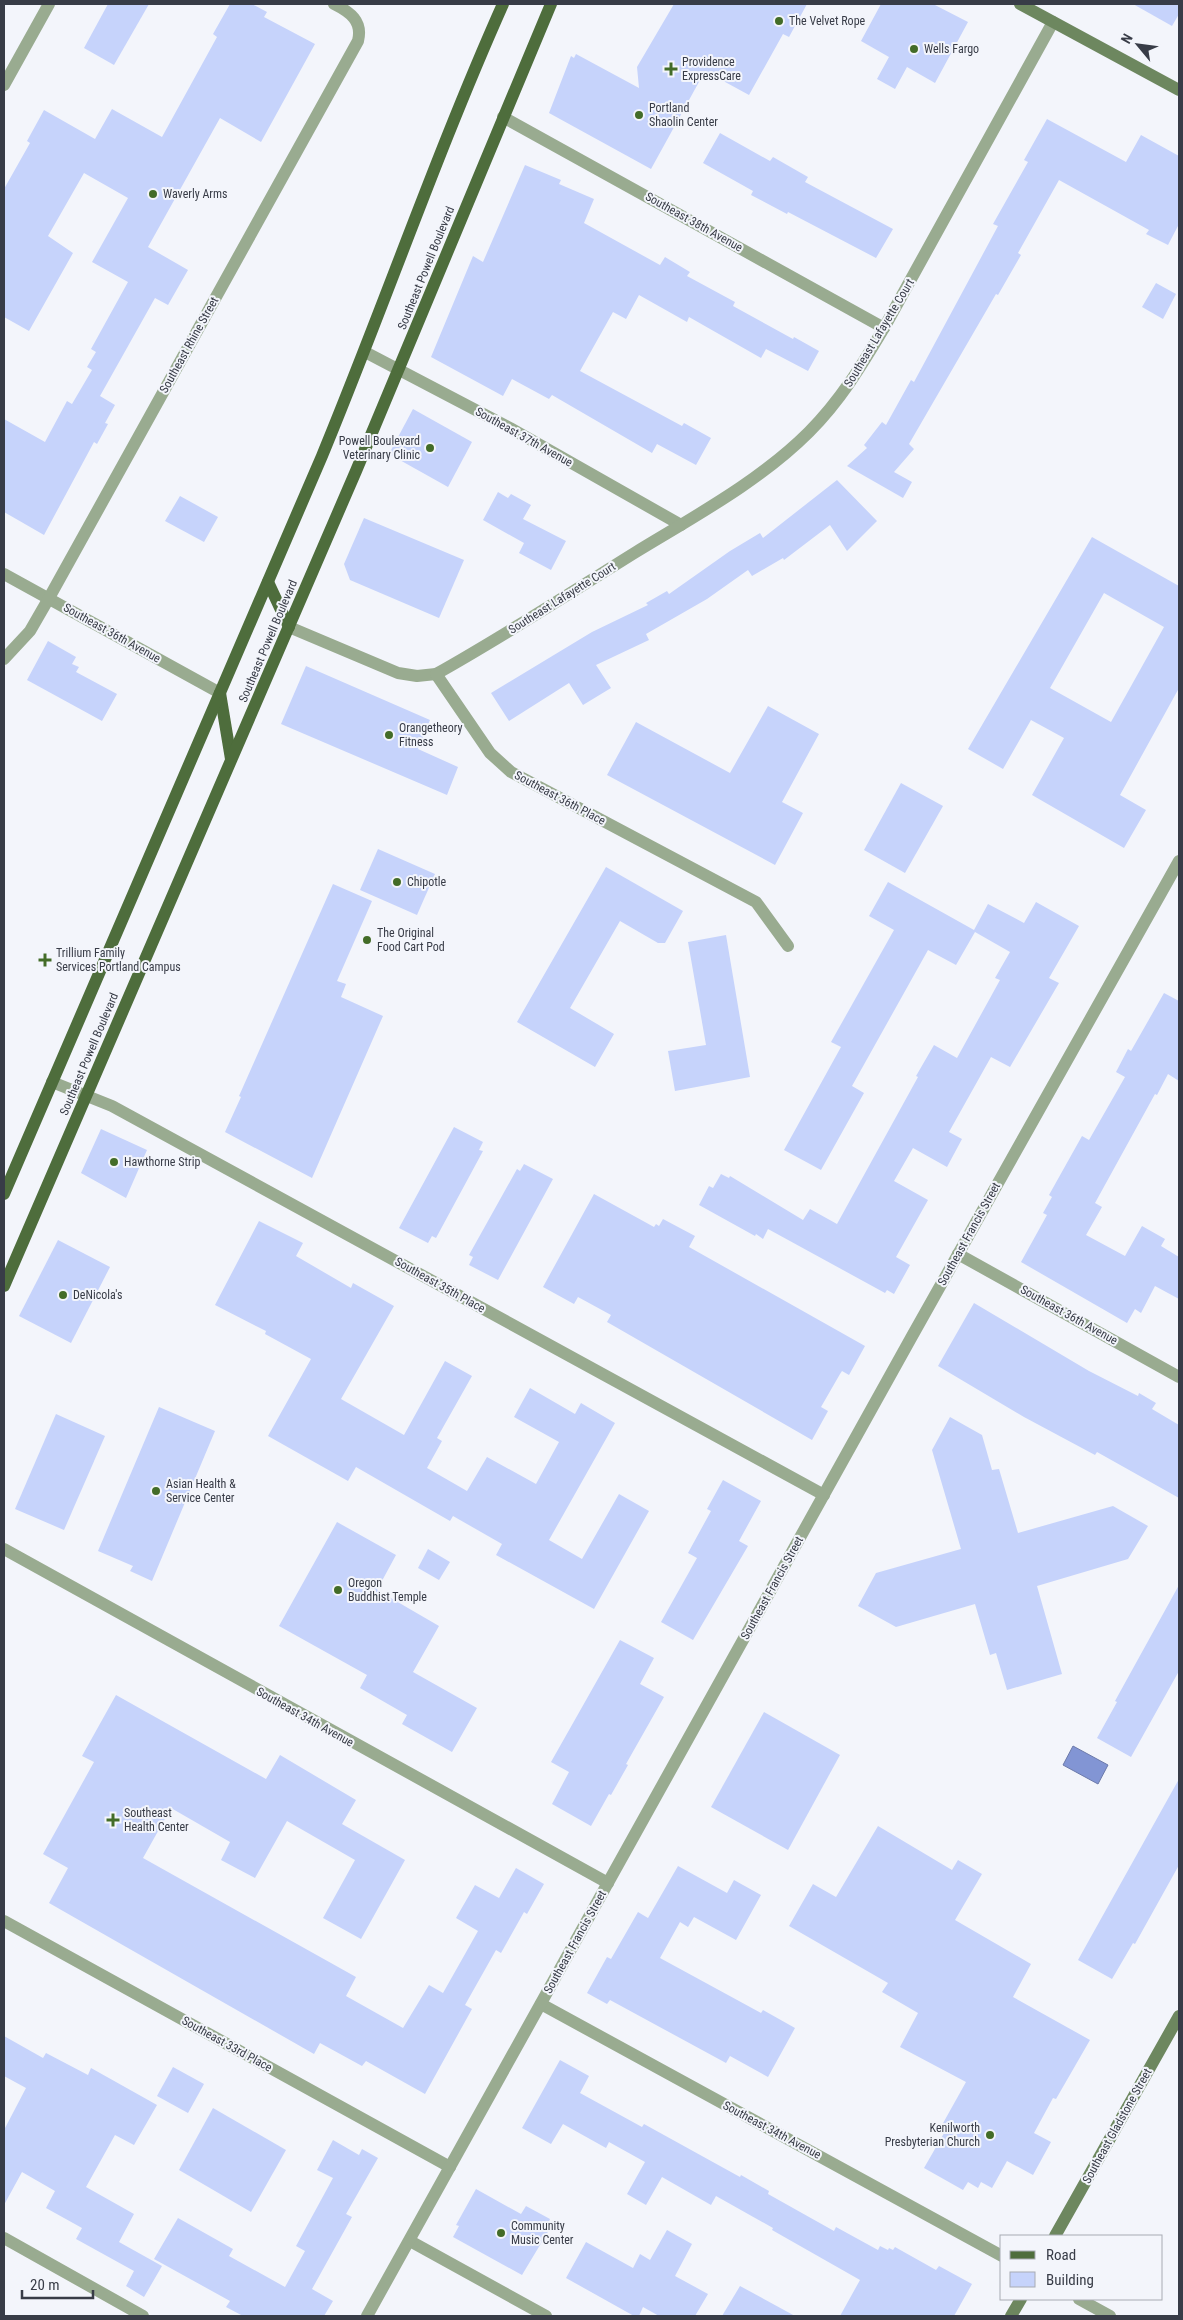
<svg xmlns="http://www.w3.org/2000/svg" width="1183" height="2320" viewBox="0 0 1183 2320" font-family="'Roboto Condensed',sans-serif">
  <rect width="100%" height="100%" fill="#f3f5fb"/>
  <!-- water -->
  <polygon fill="#8295d4" stroke="#6c7aaa" points="1073,1746 1108,1765 1098,1784 1063,1765"/>
  <!-- building -->
  <g fill="#c6d3fb" fill-rule="evenodd">
    <polygon points="108,4 149,4 114,65 84,48"/>
    <polygon points="230,4 252,4 267,12 264,17 315,44 261,142 220,118 148,247 188,270 168,305 155,298 100,396 115,405 105,423 108,424 97,444 94,442 44,535 4,512 4,419 45,442 67,401 72,404 92,370 87,367 96,352 91,349 128,282 92,262 128,198 84,173 48,236 73,253 29,331 4,317 4,189 30,143 27,141 44,110 95,139 112,109 162,137 217,37 213,34"/>
    <polygon points="674,4 807,4 789,37 783,34 749,95 705,71 651,169 549,113 571,56 574,58 576,54 639,88 637,67"/>
    <polygon points="881,4 933,4 968,22 935,83 907,67 895,89 877,79 889,57 861,41"/>
    <polygon points="1133,4 1179,4 1179,14 1172,26"/>
    <polygon points="1047,119 1126,162 1141,135 1179,156 1179,224 1168,245 1146,234 1149,230 1059,180 1018,253 1021,255 998,295 996,294 909,444 914,449 894,472 912,482 903,498 847,466 867,448 864,445 882,422 886,425 911,380 914,382 998,226 993,224 1028,162 1024,160"/>
    <polygon points="720,133 770,161 773,157 808,177 805,182 893,229 876,258 788,212 787,214 751,195 753,191 703,163"/>
    <polygon points="525,165 561,180 559,184 594,199 584,223 660,265 665,257 690,272 687,276 735,302 733,306 793,339 794,337 819,351 808,371 766,349 761,358 689,317 687,322 639,295 626,319 613,312 580,371 682,426 684,423 711,438 696,465 657,444 652,453 552,395 549,399 512,379 503,396 431,357 473,256 483,262"/>
    <polygon points="1156,283 1176,294 1163,319 1142,307"/>
    <polygon points="413,409 472,442 448,487 389,454"/>
    <polygon points="837,480 877,521 847,551 830,525 784,560 783,558 752,576 748,570 707,599 646,634 649,640 596,665 611,688 583,705 569,683 509,721 491,693 592,632 648,605 646,603 667,591 669,594 730,551 760,533 763,538"/>
    <polygon points="498,492 508,498 511,494 531,505 523,519 566,541 551,570 519,553 524,543 483,520"/>
    <polygon points="180,496 218,517 204,542 165,521"/>
    <polygon points="364,518 464,560 439,618 350,580 344,564"/>
    <path d="M1092,537L1179,586V688L1120,795L1146,810L1124,848L1032,795L1064,738L1031,720L1003,769L968,749ZM1104,593L1164,627L1111,722L1050,688Z"/>
    <polygon points="48,641 76,657 72,664 79,667 76,672 117,694 102,721 27,680"/>
    <polygon points="306,666 430,720 418,749 458,767 447,795 281,724"/>
    <polygon points="768,706 819,734 782,802 803,813 775,865 607,775 636,722 730,773"/>
    <polygon points="901,783 943,806 905,873 864,850"/>
    <polygon points="378,849 435,874 417,915 360,890"/>
    <polygon points="606,867 683,911 665,943 658,943 620,921 570,1008 614,1034 595,1067 517,1022"/>
    <polygon points="888,882 974,930 988,904 1024,923 1036,902 1079,926 1049,978 1059,983 1010,1067 991,1057 949,1132 962,1139 947,1167 913,1148 894,1181 928,1200 896,1257 910,1265 894,1294 887,1290 885,1293 768,1229 763,1239 756,1234 755,1236 699,1205 709,1186 713,1188 721,1174 729,1178 730,1176 803,1220 810,1209 837,1224 918,1077 916,1076 934,1045 957,1058 1000,980 995,978 1010,952 975,932 956,965 928,950 852,1086 864,1093 821,1170 784,1150 841,1047 831,1042 894,930 869,916"/>
    <polygon points="333,884 372,901 337,981 346,984 341,997 383,1016 312,1178 225,1132 241,1097 239,1096"/>
    <polygon points="726,935 750,1077 675,1091 668,1051 706,1045 688,942"/>
    <polygon points="1164,993 1179,1001 1179,1081 1168,1074 1157,1095 1155,1094 1095,1203 1102,1207 1086,1235 1125,1256 1142,1226 1165,1239 1161,1246 1179,1257 1179,1299 1155,1286 1141,1313 1135,1309 1127,1323 1021,1262 1047,1215 1043,1213 1052,1197 1049,1195 1082,1136 1089,1140 1125,1077 1116,1072 1128,1049 1131,1051"/>
    <polygon points="454,1127 483,1142 479,1150 483,1151 436,1238 432,1236 428,1243 399,1228"/>
    <polygon points="101,1129 147,1150 126,1198 81,1173"/>
    <polygon points="524,1164 553,1179 498,1280 469,1265 473,1257 469,1255 517,1169 520,1171"/>
    <polygon points="594,1194 654,1227 656,1224 659,1226 663,1219 695,1236 689,1247 865,1346 849,1375 842,1371 840,1374 821,1407 828,1411 812,1440 607,1322 611,1315 578,1297 574,1304 543,1287"/>
    <polygon points="259,1221 303,1243 296,1256 351,1288 353,1283 394,1306 341,1399 404,1435 445,1361 472,1376 437,1438 442,1441 427,1468 467,1491 487,1457 536,1484 559,1442 514,1417 530,1388 575,1414 581,1403 615,1423 549,1540 582,1559 619,1494 649,1511 594,1609 496,1555 502,1544 453,1516 450,1521 356,1467 348,1481 268,1436 311,1359 265,1334 266,1331 215,1305"/>
    <polygon points="58,1240 110,1267 71,1343 19,1316"/>
    <polygon points="974,1303 1089,1371 1138,1396 1139,1393 1156,1403 1152,1409 1179,1425 1179,1498 1097,1452 1095,1455 1024,1417 938,1366"/>
    <polygon points="159,1407 215,1431 152,1581 130,1571 133,1566 98,1551"/>
    <polygon points="56,1414 105,1436 64,1530 15,1509"/>
    <polygon points="950,1417 982,1435 992,1470 999,1469 1018,1533 1113,1506 1148,1526 1128,1559 1037,1586 1062,1674 1007,1690 996,1653 990,1655 975,1604 896,1627 858,1606 876,1573 961,1549 932,1450"/>
    <polygon points="723,1480 761,1501 739,1541 748,1546 693,1640 661,1622 697,1558 688,1553 711,1511 707,1509"/>
    <polygon points="337,1522 396,1555 377,1590 439,1626 413,1672 477,1708 452,1752 402,1724 407,1715 360,1688 367,1675 279,1626"/>
    <polygon points="428,1549 450,1562 439,1580 418,1568"/>
    <polygon points="1179,1585 1179,1671 1131,1757 1097,1738 1117,1702 1115,1701"/>
    <polygon points="620,1640 654,1658 640,1684 664,1697 626,1764 628,1765 611,1795 609,1794 591,1826 552,1804 569,1772 551,1762"/>
    <polygon points="116,1695 266,1779 280,1755 356,1800 342,1824 405,1860 361,1939 323,1918 355,1860 287,1821 255,1878 221,1860 230,1842 171,1808 143,1858 356,1977 346,1996 403,2028 429,1985 443,1993 478,1931 456,1918 475,1885 499,1898 516,1868 544,1884 527,1914 524,1912 501,1953 496,1950 465,2005 472,2009 425,2094 366,2061 362,2066 320,2043 314,2054 49,1903 68,1868 43,1854 94,1762 82,1756"/>
    <polygon points="764,1712 840,1755 788,1850 711,1807"/>
    <polygon points="1179,1779 1179,1865 1135,1944 1133,1943 1112,1979 1078,1960"/>
    <polygon points="878,1826 952,1870 958,1860 982,1874 955,1920 1031,1964 1013,1997 1090,2040 1056,2099 1053,2098 1034,2133 1051,2142 1033,2175 1007,2161 992,2188 981,2182 978,2188 968,2182 963,2190 924,2168 947,2128 942,2125 966,2082 900,2047 918,2013 882,1992 888,1983 789,1926 813,1884 836,1897"/>
    <polygon points="678,1866 727,1893 734,1880 761,1895 736,1940 694,1917 688,1927 680,1922 660,1958 761,2013 763,2010 795,2028 768,2077 730,2056 726,2063 610,2000 607,2004 587,1993 607,1957 611,1959 638,1912 648,1918"/>
    <polygon points="4,2036 43,2058 46,2053 88,2075 91,2068 157,2105 134,2145 115,2135 86,2187 134,2214 119,2242 162,2266 144,2297 126,2286 134,2271 76,2239 82,2228 46,2208 55,2191 22,2172 4,2205 4,2130 26,2088 4,2076"/>
    <polygon points="560,2060 589,2076 580,2093 642,2127 644,2124 740,2177 741,2175 769,2191 768,2194 834,2231 836,2227 878,2250 880,2246 888,2250 889,2248 893,2250 895,2247 936,2270 939,2266 972,2284 954,2316 840,2316 860,2280 772,2230 773,2228 716,2196 711,2205 662,2177 646,2205 627,2194 645,2162 609,2142 606,2148 563,2124 551,2144 522,2128"/>
    <polygon points="173,2067 204,2084 188,2113 157,2096"/>
    <polygon points="213,2108 286,2150 251,2212 179,2170"/>
    <polygon points="333,2140 359,2155 362,2149 378,2158 346,2214 352,2217 312,2289 333,2301 324,2316 243,2316 226,2307 230,2301 154,2259 178,2218 233,2249 229,2256 285,2287 305,2251 296,2246 333,2178 317,2170"/>
    <polygon points="476,2189 521,2214 526,2206 550,2219 546,2228 549,2230 522,2275 453,2237 459,2226 456,2225"/>
    <polygon points="667,2230 692,2244 675,2276 708,2294 695,2316 659,2316 643,2307 639,2316 634,2316 566,2278 586,2242 633,2268 640,2254 650,2260"/>
    <polygon points="740,2286 795,2316 722,2316"/>
  </g>
  <g fill="none" stroke-linecap="round" stroke-linejoin="round">
    <!-- street -->
    <g stroke="#99ab90" stroke-width="12">
      <polyline points="4,85 49,4"/>
      <polyline points="503,117 884,328"/>
      <polyline points="365,352 510,428 681,525"/>
      <polyline points="4,574 220,693"/>
      <path d="M289,627L398,673L417,676L436,674C504,636 570,593 636,552C695,516 760,481 809,432C840,401 862,365 884,328L1053,22"/>
      <path d="M4,659L30,631L49,598L358,41C363,21 350,12 334,4"/>
      <polyline points="436,674 490,753 511,772 756,902 788,946"/>
      <polyline points="52,1082 112,1106 824,1495"/>
      <polyline points="958,1254 1179,1377"/>
      <polyline points="4,1549 608,1883"/>
      <polyline points="4,1921 450,2167"/>
      <polyline points="541,2004 1002,2256"/>
      <polyline points="4,2238 143,2316"/>
      <polyline points="410,2241 546,2316"/>
      <polyline points="1079,2299 1110,2316"/>
      <polyline points="367,2316 911,1338 1179,861"/>
    </g>
    <!-- secondary -->
    <g stroke="#6d875f" stroke-width="12">
      <polyline points="1020,4 1179,90"/>
      <polyline points="1055,2236 1179,2016"/>
      <polyline points="1011,2316 1021,2299"/>
    </g>
    <!-- primary -->
    <g stroke="#4e6d3c" stroke-width="12">
      <polyline points="268,582 289,627"/>
      <polyline points="220,693 231,759"/>
      <path d="M4,1194L322,456C384,306 437,152 503,4"/>
      <polyline points="4,1286 356,471 551,4"/>
    </g>
  </g>
  <!-- markers -->
  <g fill="#436c28" stroke="#f3f5fb" stroke-width="2">
    <circle cx="779" cy="21" r="5"/>
    <circle cx="914" cy="49" r="5"/>
    <path d="M668.5 61.5h5v5h5v5h-5v5h-5v-5h-5v-5h5z"/>
    <circle cx="639" cy="115" r="5"/>
    <circle cx="153" cy="194" r="5"/>
    <circle cx="430" cy="448" r="5"/>
    <circle cx="389" cy="735" r="5"/>
    <circle cx="397" cy="882" r="5"/>
    <circle cx="367" cy="940" r="5"/>
    <path d="M42.5 952.5h5v5h5v5h-5v5h-5v-5h-5v-5h5z"/>
    <circle cx="114" cy="1162" r="5"/>
    <circle cx="63" cy="1295" r="5"/>
    <circle cx="156" cy="1491" r="5"/>
    <circle cx="338" cy="1590" r="5"/>
    <path d="M110.5 1812.5h5v5h5v5h-5v5h-5v-5h-5v-5h5z"/>
    <circle cx="990" cy="2135" r="5"/>
    <circle cx="501" cy="2233" r="5"/>
  </g>
  <g text-anchor="middle" dominant-baseline="central" stroke-width="4" stroke-linejoin="round" paint-order="stroke">
    <!-- poi labels -->
    <g font-size="12" fill="#383c47" stroke="#f3f5fb" text-anchor="start">
      <text x="789" y="21">The Velvet Rope</text>
      <text x="924" y="49">Wells Fargo</text>
      <text x="682" y="62">Providence<tspan x="682" dy="14">ExpressCare</tspan></text>
      <text x="649" y="108">Portland<tspan x="649" dy="14">Shaolin Center</tspan></text>
      <text x="163" y="194">Waverly Arms</text>
      <text x="420" y="441" text-anchor="end">Powell Boulevard<tspan x="420" dy="14">Veterinary Clinic</tspan></text>
      <text x="399" y="728">Orangetheory<tspan x="399" dy="14">Fitness</tspan></text>
      <text x="407" y="882">Chipotle</text>
      <text x="377" y="933">The Original<tspan x="377" dy="14">Food Cart Pod</tspan></text>
      <text x="56" y="953">Trillium Family<tspan x="56" dy="14">Services Portland Campus</tspan></text>
      <text x="124" y="1162">Hawthorne Strip</text>
      <text x="73" y="1295">DeNicola's</text>
      <text x="166" y="1484">Asian Health &amp;<tspan x="166" dy="14">Service Center</tspan></text>
      <text x="348" y="1583">Oregon<tspan x="348" dy="14">Buddhist Temple</tspan></text>
      <text x="124" y="1813">Southeast<tspan x="124" dy="14">Health Center</tspan></text>
      <text x="980" y="2128" text-anchor="end">Kenilworth<tspan x="980" dy="14">Presbyterian Church</tspan></text>
      <text x="511" y="2226">Community<tspan x="511" dy="14">Music Center</tspan></text>
    </g>
    <!-- street labels -->
    <g font-size="12" fill="#383c47" stroke="#f3f5fb">
      <text transform="translate(694 222) rotate(29)">Southeast 38th Avenue</text>
      <text transform="translate(426 268) rotate(-68)">Southeast Powell Boulevard</text>
      <text transform="translate(879 333) rotate(-59)">Southeast Lafayette Court</text>
      <text transform="translate(189 345) rotate(-61)">Southeast Rhine Street</text>
      <text transform="translate(524 437) rotate(29)">Southeast 37th Avenue</text>
      <text transform="translate(562 598) rotate(-32)">Southeast Lafayette Court</text>
      <text transform="translate(112 633) rotate(29)">Southeast 36th Avenue</text>
      <text transform="translate(268 641) rotate(-67)">Southeast Powell Boulevard</text>
      <text transform="translate(560 798) rotate(28)">Southeast 36th Place</text>
      <text transform="translate(89 1054) rotate(-67)">Southeast Powell Boulevard</text>
      <text transform="translate(969 1234) rotate(-61)">Southeast Francis Street</text>
      <text transform="translate(440 1285) rotate(29)">Southeast 35th Place</text>
      <text transform="translate(1069 1315) rotate(29)">Southeast 36th Avenue</text>
      <text transform="translate(772 1588) rotate(-61)">Southeast Francis Street</text>
      <text transform="translate(305 1717) rotate(29)">Southeast 34th Avenue</text>
      <text transform="translate(575 1942) rotate(-61)">Southeast Francis Street</text>
      <text transform="translate(227 2044) rotate(29)">Southeast 33rd Place</text>
      <text transform="translate(1117 2126) rotate(-61)">Southeast Gladstone Street</text>
      <text transform="translate(772 2130) rotate(28)">Southeast 34th Avenue</text>
    </g>
  </g>
  <!-- border -->
  <rect width="1183" height="2320" fill="none" stroke="#383c47" stroke-width="10"/>
  <!-- legend -->
  <rect x="1000" y="2235" width="162" height="65" fill="#f3f5fb" stroke="#a8abb3"/>
  <rect x="1010" y="2251" width="25" height="8" fill="#4e6d3c" stroke="#a8abb3"/>
  <text x="1046" y="2260" font-size="15" fill="#383c47">Road</text>
  <rect x="1010" y="2272" width="25" height="15" fill="#c6d3fb" stroke="#a8abb3"/>
  <text x="1046" y="2285" font-size="15" fill="#383c47">Building</text>
  <!-- north arrow -->
  <g transform="translate(1138 45) rotate(299)" stroke="#f3f5fb" stroke-width="4" paint-order="stroke">
  <path d="M0-4L9 19L0 12L-9 19Z" fill="#383c47"/>
  <text y="-8" font-size="14" font-weight="bold" text-anchor="middle" fill="#383c47">N</text>
  </g>
  <!-- scale -->
  <path d="M22 2290v8h71v-8" fill="none" stroke="#383c47" stroke-width="2.5"/>
  <text x="30" y="2290" font-size="15" fill="#383c47" stroke="#f3f5fb" stroke-width="4" paint-order="stroke">20 m</text>
</svg>
